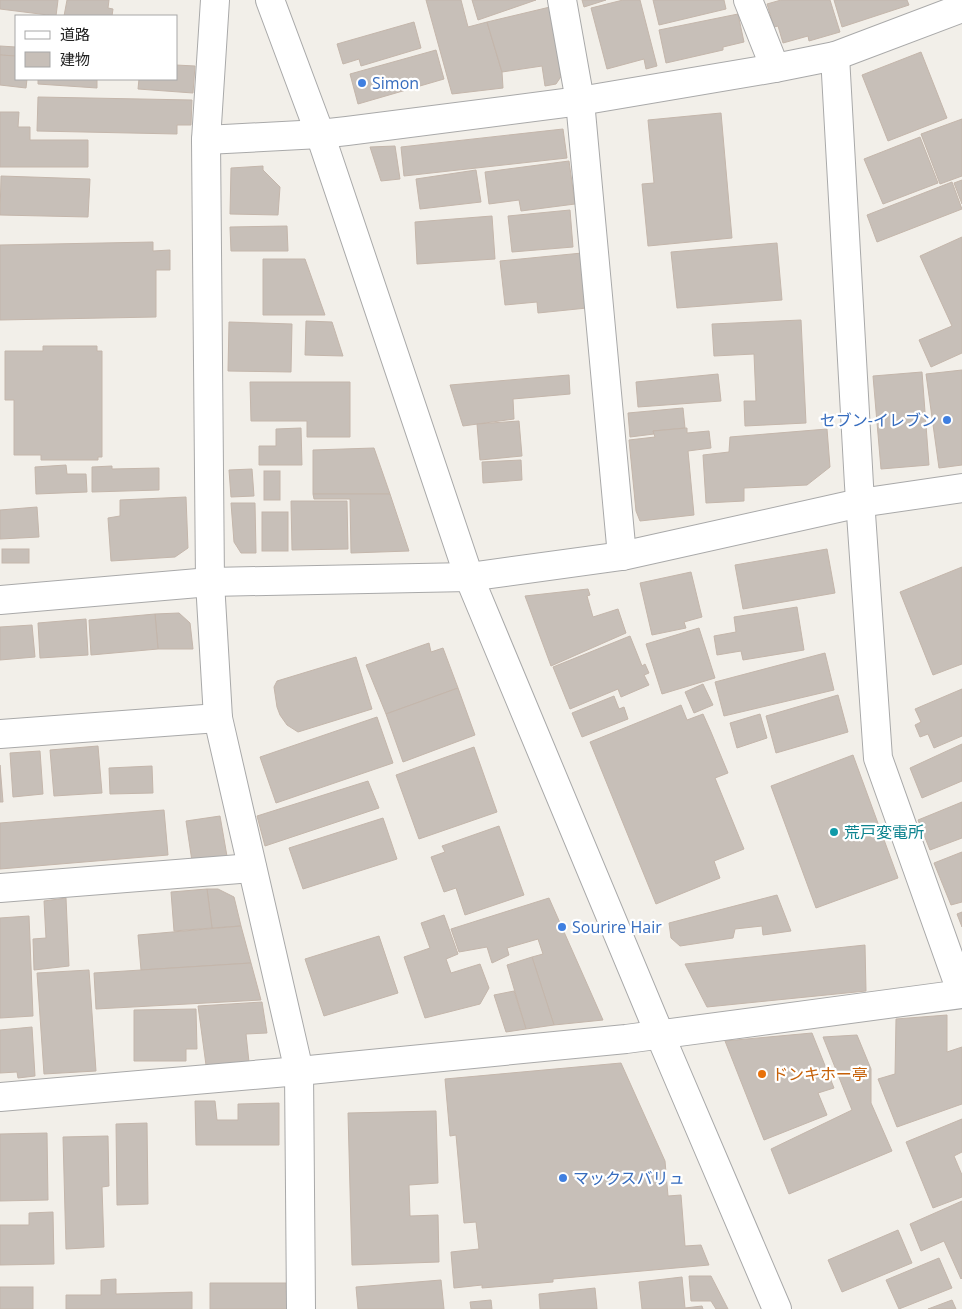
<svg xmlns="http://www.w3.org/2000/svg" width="962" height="1309" viewBox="0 0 962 1309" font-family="'Open Sans','Noto Sans JP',sans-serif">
  <rect width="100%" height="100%" fill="#f2efe9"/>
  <!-- building -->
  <g fill="#c7bfb8" stroke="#c4b6ab">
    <polygon points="0,0 58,0 56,16 0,9"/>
    <polygon points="67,0 109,0 108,8 113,9 112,16 64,16"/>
    <polygon points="426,0 461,0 468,27 487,22 502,72 503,88 452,94"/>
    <polygon points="472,0 536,0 478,20"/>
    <polygon points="582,0 606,0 584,7"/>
    <polygon points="623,0 640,0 657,66 646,69 644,59 607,69 591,8"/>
    <polygon points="653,0 724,0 726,9 659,25"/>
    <polygon points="781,0 830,0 840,32 809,41 808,36 783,43 778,26 774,27 767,4"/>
    <polygon points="834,0 907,0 909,5 842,27"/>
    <polygon points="550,7 564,72 556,84 545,86 542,66 502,72 487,22"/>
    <polygon points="738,14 744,42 723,47 723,50 666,63 659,30"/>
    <polygon points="414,22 421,48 361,66 359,59 343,64 337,44"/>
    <polygon points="0,46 16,47 16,56 0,55"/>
    <polygon points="436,50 444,79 358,104 350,74"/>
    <polygon points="921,52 947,118 888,141 862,75"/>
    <polygon points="0,55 16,56 16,79 27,79 26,88 0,85"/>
    <polygon points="176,65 195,66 193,93 138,89 139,79 176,79"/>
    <polygon points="38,79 97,79 97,88 38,84"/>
    <polygon points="38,97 192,100 191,125 177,125 177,134 37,131"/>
    <polygon points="0,112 19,112 18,127 30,127 30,140 88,140 88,167 0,167"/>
    <polygon points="721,113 732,238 648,246 642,184 654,183 648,120"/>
    <polygon points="962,119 962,176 940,184 921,134"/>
    <polygon points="563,129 567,158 404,176 401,147"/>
    <polygon points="920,137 938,183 883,204 864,159"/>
    <polygon points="395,146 400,179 381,181 370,147"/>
    <polygon points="569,161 575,204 521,211 519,200 489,204 485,172"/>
    <polygon points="263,166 263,170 280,187 278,215 230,214 231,168"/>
    <polygon points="476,170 481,202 420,209 416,179"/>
    <polygon points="1,176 90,179 88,217 0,215"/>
    <polygon points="962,180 962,204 954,183"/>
    <polygon points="952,182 962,209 877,242 867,215"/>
    <polygon points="570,210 573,247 512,252 508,216"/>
    <polygon points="492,216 495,259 417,264 415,222"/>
    <polygon points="287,226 288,251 231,251 230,227"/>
    <polygon points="962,237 962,353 931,367 919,340 952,326 920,256"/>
    <polygon points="153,242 153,251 170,250 170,270 156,270 156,317 0,320 0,245"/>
    <polygon points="777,243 782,300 677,308 671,252"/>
    <polygon points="582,253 587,308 538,313 537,302 505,305 500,261"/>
    <polygon points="263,259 305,259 325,315 263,315"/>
    <polygon points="801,320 806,423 745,426 744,401 756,401 754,354 714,356 712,324"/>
    <polygon points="306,321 332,322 343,356 305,355"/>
    <polygon points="229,322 292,324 291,372 228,371"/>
    <polygon points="43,346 97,346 97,351 102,351 102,457 98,457 98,460 41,460 41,455 14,455 14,400 5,400 5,351 43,351"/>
    <polygon points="962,370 962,465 939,468 926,374"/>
    <polygon points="922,372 929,465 881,469 873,376"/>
    <polygon points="718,374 721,401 638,407 636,382"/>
    <polygon points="569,375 570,394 513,399 514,419 463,426 450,385"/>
    <polygon points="250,382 350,382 350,437 307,437 307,421 251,421"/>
    <polygon points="683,408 685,428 653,431 654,434 630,437 628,413"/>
    <polygon points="519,421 522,456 480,460 477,424"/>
    <polygon points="301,428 302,465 259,465 259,446 276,446 276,429"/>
    <polygon points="687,428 687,433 709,431 711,448 688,451 694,515 640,521 636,511 629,440 655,437 653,431"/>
    <polygon points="827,429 830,467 807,485 744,488 744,501 706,503 703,455 729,452 730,437"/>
    <polygon points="374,448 390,494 313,494 313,450"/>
    <polygon points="521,460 522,480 483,483 482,462"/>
    <polygon points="66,465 67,474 86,474 87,492 36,494 35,467"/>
    <polygon points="112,466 112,469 159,468 159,490 92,492 92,467"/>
    <polygon points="252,469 254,496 231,497 229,470"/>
    <rect x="264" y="471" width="16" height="29"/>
    <polygon points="313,494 390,494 409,551 351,553 350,499 314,499"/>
    <polygon points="186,497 188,548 175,557 111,561 108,518 120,516 120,500"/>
    <polygon points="291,501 347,501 348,549 292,550"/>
    <polygon points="231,503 255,503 256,553 241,553 234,542"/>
    <polygon points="37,507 39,537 0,539 0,510"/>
    <rect x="262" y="512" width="26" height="39"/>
    <rect x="2" y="549" width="27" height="14"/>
    <polygon points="827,549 835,593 743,609 735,565"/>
    <polygon points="962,567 962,664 933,675 900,592"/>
    <polygon points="691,572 702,617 684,622 686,628 652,635 640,583"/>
    <polygon points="588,589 590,595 587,596 593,617 618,609 626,633 551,666 525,596"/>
    <polygon points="797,607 804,650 743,660 741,651 717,655 714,636 736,632 734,617"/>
    <polygon points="179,613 190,623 193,649 158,649 155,614"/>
    <polygon points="155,614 158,649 91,655 89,620"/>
    <polygon points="86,619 88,655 40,658 38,623"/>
    <polygon points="32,625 35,657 0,660 0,627"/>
    <polygon points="699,628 715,678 662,694 646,644"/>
    <polygon points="630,636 642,666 645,664 649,673 644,675 649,685 621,697 618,689 570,709 553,667"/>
    <polygon points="429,643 431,652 443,648 458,688 386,714 366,665"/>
    <polygon points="825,653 834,690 724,716 715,682"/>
    <polygon points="356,657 372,709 298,732 287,725 280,715 277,707 274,687 277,681"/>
    <polygon points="703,684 713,705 694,713 685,692"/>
    <polygon points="458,688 475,735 403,762 386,714"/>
    <polygon points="962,689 962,736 934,748 928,734 920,737 915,725 921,722 915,709"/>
    <polygon points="838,695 848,732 776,753 766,716"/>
    <polygon points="614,696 619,709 624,707 628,719 582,737 572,713"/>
    <polygon points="681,705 687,720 703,714 711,732 728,773 715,778 744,849 714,861 720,878 656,904 590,742"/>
    <polygon points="760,714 767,738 737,748 730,723"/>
    <polygon points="377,717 393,763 276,803 260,757"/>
    <polygon points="962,744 962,781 922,798 910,768"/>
    <polygon points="98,746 102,793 54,796 50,750"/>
    <polygon points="474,747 497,812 419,839 396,775"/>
    <polygon points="40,751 43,794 13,797 10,753"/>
    <polygon points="853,755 898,878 816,908 771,786"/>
    <polygon points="0,765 3,802 0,802"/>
    <polygon points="152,766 153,793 110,794 109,768"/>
    <polygon points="368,781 379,808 265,846 257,816"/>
    <polygon points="962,802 962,838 930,850 918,820"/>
    <polygon points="164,810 168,855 0,869 0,823"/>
    <polygon points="220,816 228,862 193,868 186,821"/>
    <polygon points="383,818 397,859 303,889 289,848"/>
    <polygon points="499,826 524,895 465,915 456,888 444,892 431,857 445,852 442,846"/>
    <polygon points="962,852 962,902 951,905 934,863"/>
    <polygon points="207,889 218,889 234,897 241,926 212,928"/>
    <polygon points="207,889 212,928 174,931 171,892"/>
    <polygon points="777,895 791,931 763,935 762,926 735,929 733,938 680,946 671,938 669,923"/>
    <polygon points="66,898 69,966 34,970 33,939 46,938 44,901"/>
    <polygon points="549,898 603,1020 554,1025 532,957 543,954 538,939 507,948 509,955 492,963 487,947 459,952 451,929"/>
    <polygon points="962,912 962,927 957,914"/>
    <polygon points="444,915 458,954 446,959 451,973 480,964 489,988 480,1004 425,1018 404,957 430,948 421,923"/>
    <polygon points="29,916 33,1016 0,1018 0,918"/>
    <polygon points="241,926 251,963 141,970 138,935"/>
    <polygon points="379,936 398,993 324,1016 305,959"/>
    <polygon points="865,945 866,991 707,1007 685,964"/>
    <polygon points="532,957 554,1025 526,1029 507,965"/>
    <polygon points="251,963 261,1000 96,1009 94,973"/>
    <polygon points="89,970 96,1071 44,1074 37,973"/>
    <polygon points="514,991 526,1029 506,1032 494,995"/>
    <polygon points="262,1002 267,1033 246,1034 249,1062 206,1065 198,1006"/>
    <polygon points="196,1009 197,1049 186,1049 186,1061 134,1061 134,1010"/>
    <polygon points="947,1015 947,1052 962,1047 962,1104 897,1127 878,1079 895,1074 896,1019"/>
    <polygon points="32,1027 35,1076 18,1078 17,1072 0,1073 0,1030"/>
    <polygon points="812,1033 834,1088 818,1093 827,1115 764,1140 725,1041"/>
    <polygon points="857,1035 871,1069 871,1103 892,1151 789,1194 771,1149 852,1110 823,1037"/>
    <polygon points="621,1063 665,1161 668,1196 681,1195 685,1246 701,1245 709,1265 553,1279 553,1282 482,1288 482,1285 454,1288 451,1252 479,1249 476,1222 464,1223 456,1135 450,1136 445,1079"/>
    <polygon points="195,1101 215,1101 217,1120 238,1120 238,1104 279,1103 279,1145 196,1145"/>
    <polygon points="436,1111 438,1183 409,1185 410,1216 438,1215 439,1262 352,1265 348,1113"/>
    <polygon points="962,1119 962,1152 954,1156 962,1175 962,1197 933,1208 906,1142"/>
    <polygon points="147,1123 148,1204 117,1205 116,1124"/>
    <polygon points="47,1133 48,1200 0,1201 0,1134"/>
    <polygon points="108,1136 109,1186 102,1187 104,1247 66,1249 63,1137"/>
    <polygon points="962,1201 962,1278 961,1279 944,1241 921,1251 910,1224"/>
    <polygon points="53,1212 54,1264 0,1265 0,1225 29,1225 29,1213"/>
    <polygon points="898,1230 912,1263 842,1292 828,1260"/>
    <polygon points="939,1258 952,1288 899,1309 886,1280"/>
    <polygon points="689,1276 711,1276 728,1309 716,1309 711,1301 691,1301"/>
    <polygon points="682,1277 685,1308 702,1306 703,1309 642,1309 639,1282"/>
    <polygon points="116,1279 116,1294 192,1292 192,1309 66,1309 66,1295 101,1295 101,1280"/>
    <polygon points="441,1280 444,1309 358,1309 356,1287"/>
    <polygon points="210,1283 286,1283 287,1309 210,1309"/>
    <rect x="0" y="1287" width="33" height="22"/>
    <polygon points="595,1288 597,1309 540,1309 539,1294"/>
    <polygon points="491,1300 492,1309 471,1309 470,1302"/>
    <polygon points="952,1300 956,1309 928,1309"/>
  </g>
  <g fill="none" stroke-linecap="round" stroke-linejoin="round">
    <defs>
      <g id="minor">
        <polyline points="215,0 206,140 210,582 218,718 299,1071 301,1309"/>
        <polyline points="270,0 320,134 469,577 660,1035 777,1309"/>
        <polyline points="562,0 580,101 622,556"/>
        <polyline points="748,0 775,68"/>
        <polyline points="835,56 859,485 878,758 962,994"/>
        <polyline points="206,140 320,134 347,131 580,101 775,68 835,56 962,8"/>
        <polyline points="0,600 210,582 469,577 622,556 860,503 962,488"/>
        <polyline points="0,734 218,718"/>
        <polyline points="0,888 252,868"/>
        <polyline points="0,1097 299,1071 626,1039 962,994"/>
      </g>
    </defs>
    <!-- minor casing -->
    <use href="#minor" stroke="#a9a9a9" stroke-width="30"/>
    <!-- minor -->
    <use href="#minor" stroke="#fff" stroke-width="28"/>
  </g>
  <!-- markers -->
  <g fill="#3f7fe0" stroke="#fff" stroke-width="2">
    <circle cx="362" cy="83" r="5"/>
    <circle cx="947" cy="420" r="5"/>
    <circle cx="562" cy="927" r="5"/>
    <circle cx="563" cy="1178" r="5"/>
  </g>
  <circle fill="#0f9aa8" stroke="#fff" stroke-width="2" cx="834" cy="832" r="5"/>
  <circle fill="#e8710a" stroke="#fff" stroke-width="2" cx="762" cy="1074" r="5"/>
  <g text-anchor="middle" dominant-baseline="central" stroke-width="4.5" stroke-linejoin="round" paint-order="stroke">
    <!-- shop labels -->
    <g font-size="16" fill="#366cbe" stroke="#fff" text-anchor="start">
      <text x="372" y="83">Simon</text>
      <text x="937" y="420" text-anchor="end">セブン-イレブン</text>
      <text x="572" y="927">Sourire Hair</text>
      <text x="573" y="1178">マックスバリュ</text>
    </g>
    <!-- culture labels -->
    <g font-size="16" fill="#0d838f" stroke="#fff" text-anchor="start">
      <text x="844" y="832">荒戸変電所</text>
    </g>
    <!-- food labels -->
    <g font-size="16" fill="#c56008" stroke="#fff" text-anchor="start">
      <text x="772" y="1074">ドンキホー亭</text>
    </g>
  </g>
  <!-- legend -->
  <rect x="15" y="15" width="162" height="65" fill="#ffffff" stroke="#a7a7a7"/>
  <rect x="25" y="31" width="25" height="8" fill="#ffffff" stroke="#a7a7a7"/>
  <text x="60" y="40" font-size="15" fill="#222222">道路</text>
  <rect x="25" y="52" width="25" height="15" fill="#c7bfb8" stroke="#a7a7a7"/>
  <text x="60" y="65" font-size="15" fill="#222222">建物</text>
</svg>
